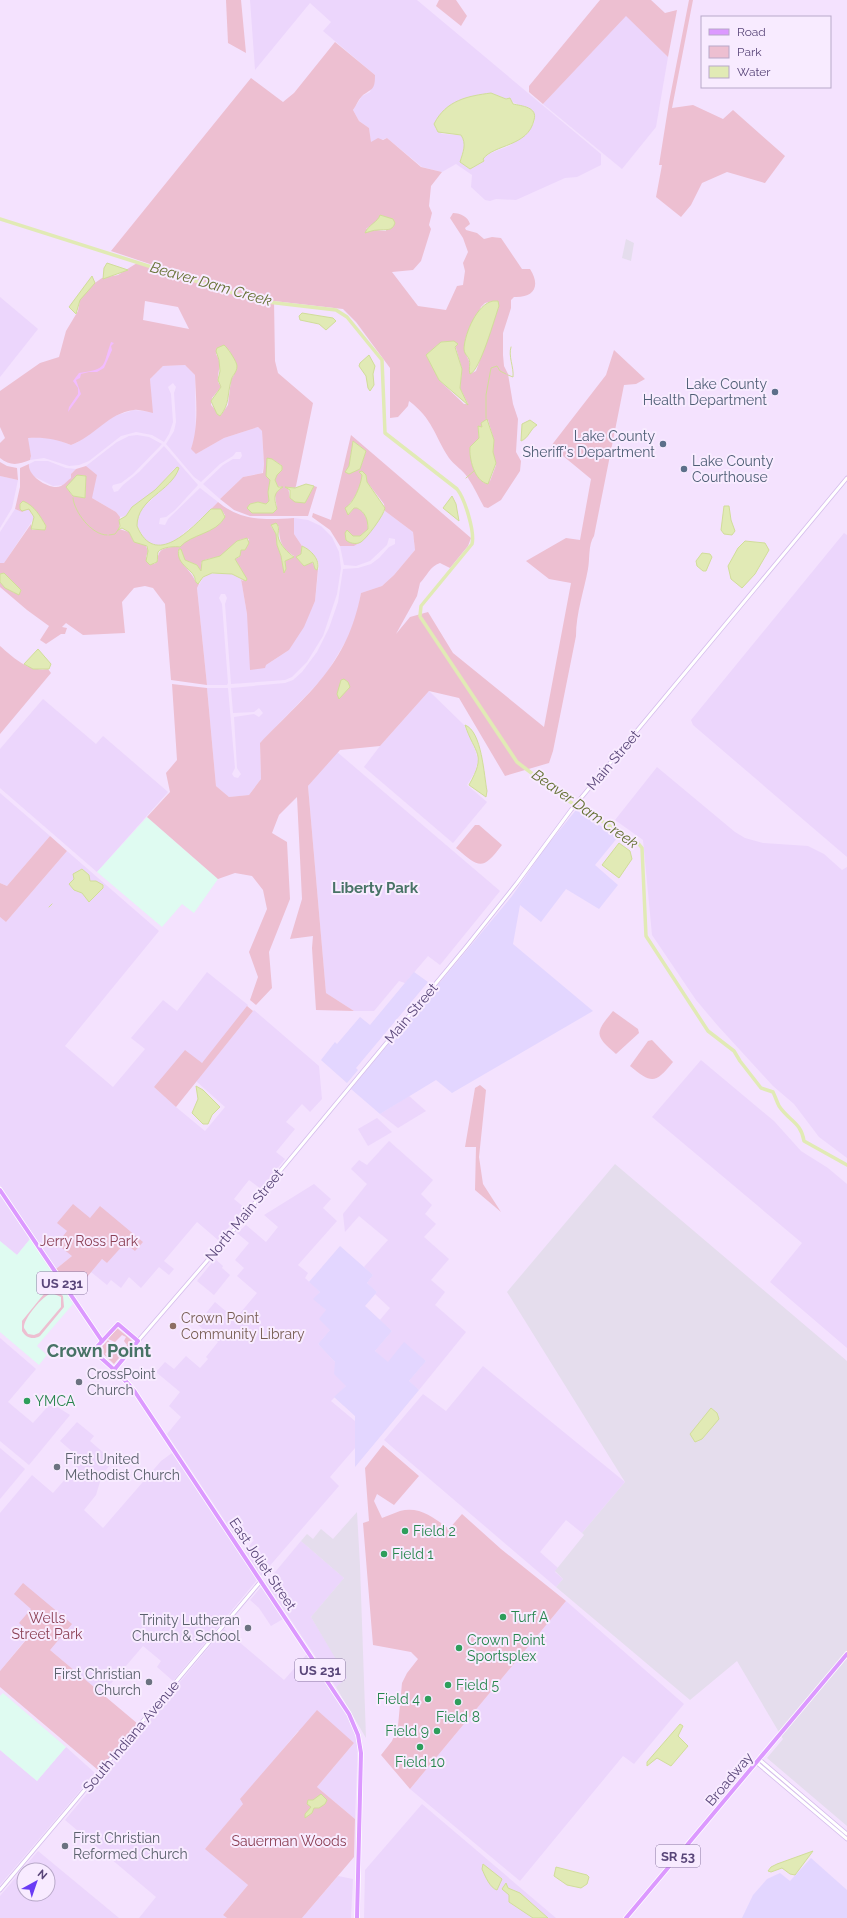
<svg xmlns="http://www.w3.org/2000/svg" width="847" height="1918" viewBox="0 0 847 1918" font-family="Raleway,sans-serif">
  <rect width="100%" height="100%" fill="#f4e2fe"/>
  <!-- residential -->
  <g fill="#ecd6fc" fill-rule="evenodd">
    <path d="M250,0H417L601,154V165L577,177L565,178L516,200L496,199L490,201L485,200L471,187L472,175L456,164L442,172L422,167L387,138L371,143L369,128L359,121L353,110L362,96L370,92L375,75L323,31L331,22L310,3L255,70ZM499,96L519,105L535,116L534,123L529,131L509,146L491,153L485,157L483,159L484,161L470,169L460,162L464,147L465,140L461,135L442,134L435,128Z"/>
    <polygon points="626,15 668,57 656,127 622,169 543,104"/>
    <polygon points="0,297 38,329 0,377"/>
    <polygon points="185,365 195,375 196,454 224,438 258,427 262,431 264,464 262,473 243,477 220,499 203,484 223,465 233,459 240,459 242,456 241,452 236,452 233,456 220,464 201,482 194,477 166,444 174,431 176,422 174,393 176,387 173,383 168,387 171,394 173,422 169,434 164,442 152,435 136,432 121,436 89,461 79,465 69,466 44,458 30,460 31,456 27,438 42,437 55,439 71,445 78,442 114,416 134,410 152,412 150,379 163,366"/>
    <polygon points="137,435 149,437 162,444 133,474 121,483 113,485 112,487 114,492 118,491 123,485 139,472 164,446 198,485 175,510 166,517 160,518 159,524 165,525 168,519 200,488 218,502 195,524 169,545 154,545 146,541 136,524 140,510 169,484 175,468 155,490 132,507 126,516 120,517 116,512 92,498 86,466 117,442 129,436"/>
    <polygon points="35,461 48,461 66,468 76,469 72,473 71,478 63,485 53,486 33,476 28,468 29,464"/>
    <polygon points="0,476 18,480 12,508 0,528"/>
    <polygon points="15,509 22,512 28,509 34,518 4,563 0,563 0,532"/>
    <polygon points="385,511 413,532 415,550 394,575 382,586 361,593 357,615 350,634 325,676 260,743 261,779 249,795 229,797 216,786 207,688 228,688 235,768 232,774 234,777 238,778 241,774 237,768 234,717 254,714 259,717 263,713 259,708 254,712 233,713 231,688 285,683 293,680 302,672 317,652 329,628 338,602 343,569 358,568 371,564 379,558 389,547 395,544 395,539 389,538 387,545 370,561 356,566 344,565 340,546 354,546 361,542"/>
    <polygon points="294,518 308,520 321,526 332,537 339,552 341,568 337,594 323,636 307,662 292,677 285,680 231,684 225,604 227,598 225,594 221,594 219,598 222,604 228,683 227,685 207,685 197,588 203,578 209,574 232,574 241,579 247,614 266,665 289,650 315,601 319,564 316,557 302,546 294,534"/>
    <polygon points="844,533 847,535 847,857 693,725 691,720"/>
    <polygon points="429,691 464,725 476,752 478,761 475,772 467,785 487,802 453,843 364,767 380,746"/>
    <polygon points="43,699 96,744 103,736 168,792 97,872 0,788 0,749"/>
    <polygon points="337,752 500,891 440,965 428,956 405,983 399,981 374,1011 354,1011 326,993 308,786"/>
    <polygon points="657,767 735,832 745,838 763,843 808,846 824,854 842,870 847,867 847,1158 819,1137 794,1104 773,1086 718,1026 696,1000 652,935 643,840 615,820"/>
    <polygon points="0,793 50,836 7,886 0,883"/>
    <polygon points="67,851 159,931 65,1046 113,1087 145,1049 131,1038 163,1000 177,1011 207,972 248,1005 244,1012 202,1063 154,1087 176,1107 205,1131 225,1107 196,1081 254,1010 319,1066 322,1099 310,1112 302,1104 286,1122 295,1129 276,1152 285,1159 261,1189 249,1180 234,1199 245,1208 218,1240 197,1222 164,1261 174,1269 169,1275 159,1267 141,1288 129,1277 121,1288 111,1280 107,1285 91,1272 102,1259 107,1263 125,1242 101,1206 90,1219 58,1222 67,1231 72,1256 56,1269 0,1185 0,917 6,922"/>
    <polygon points="701,1060 774,1121 801,1151 828,1168 847,1184 847,1348 770,1282 802,1243 652,1117"/>
    <polygon points="409,1096 426,1111 398,1128 380,1114"/>
    <polygon points="377,1118 392,1132 368,1146 358,1129"/>
    <polygon points="389,1141 433,1180 421,1194 432,1205 425,1214 436,1224 424,1237 449,1259 431,1280 445,1292 435,1305 466,1332 419,1390 409,1381 426,1361 404,1343 388,1363 375,1351 392,1331 380,1320 390,1308 375,1294 377,1292 367,1283 373,1275 364,1267 388,1240 359,1216 345,1232 343,1214 367,1184 351,1169 359,1160 367,1165"/>
    <polygon points="314,1184 331,1199 323,1208 337,1221 298,1265 308,1273 305,1278 320,1292 314,1299 326,1310 330,1330 318,1344 335,1362 346,1386 331,1401 355,1421 355,1448 330,1477 339,1486 261,1576 245,1551 254,1540 238,1527 233,1533 167,1434 181,1417 169,1406 180,1392 156,1372 165,1362 174,1369 186,1356 200,1368 208,1359 206,1357 218,1342 197,1324 215,1302 235,1319 257,1293 237,1276 244,1268 235,1260 249,1243 237,1233 246,1225 266,1242 278,1227 264,1215"/>
    <polygon points="0,1194 30,1239 17,1255 0,1241"/>
    <polygon points="215,1259 223,1266 222,1268 230,1275 214,1295 197,1281"/>
    <polygon points="0,1338 36,1369 8,1402 33,1423 51,1403 70,1415 29,1465 0,1441"/>
    <polygon points="483,1366 625,1482 582,1533 566,1520 540,1552 558,1568 555,1572 563,1579 556,1587 384,1440 423,1394 446,1411"/>
    <polygon points="77,1422 94,1436 90,1441 113,1461 102,1475 96,1495 84,1510 103,1528 161,1461 172,1453 257,1580 173,1681 157,1667 161,1661 143,1646 102,1694 50,1650 31,1609 31,1633 0,1671 0,1513 32,1475 53,1493 82,1460 60,1441"/>
    <polygon points="0,1448 25,1469 0,1499"/>
    <polygon points="301,1541 344,1578 311,1617 348,1678 336,1687 266,1583"/>
    <polygon points="261,1587 283,1619 271,1626 259,1608 250,1600"/>
    <polygon points="566,1601 684,1704 634,1764 623,1756 520,1881 410,1789"/>
    <polygon points="224,1629 284,1680 307,1654 348,1715 358,1740 355,1819 317,1787 354,1743 298,1731 284,1748 243,1804 206,1849 248,1885 223,1915 227,1918 139,1918 156,1897 65,1820"/>
    <polygon points="66,1747 95,1773 0,1885 0,1750 37,1781"/>
    <polygon points="422,1804 556,1918 364,1918 365,1870"/>
    <path d="M38,1851L119,1918H0V1896ZM24,1870H48V1894H24Z"/>
    <polygon points="338,1876 353,1879 351,1918 302,1918"/>
  </g>
  <!-- commercial -->
  <g fill="#e3d6ff">
    <polygon points="576,810 618,837 595,865 618,885 599,909 566,889 541,922 520,905 513,944 593,1011 452,1093 436,1080 380,1114 351,1089 512,896 545,848"/>
    <polygon points="414,972 428,982 356,1068 358,1070 347,1083 321,1060 335,1042 337,1044 360,1017 370,1025"/>
    <polygon points="340,1246 373,1275 367,1283 377,1292 365,1306 392,1331 375,1351 388,1362 404,1342 426,1361 409,1381 419,1390 355,1467 355,1416 334,1397 346,1386 334,1374 335,1362 318,1344 330,1330 319,1319 326,1310 313,1299 320,1292 309,1282"/>
    <polygon points="811,1858 847,1890 847,1918 742,1918 753,1895 767,1879 780,1873 790,1881"/>
  </g>
  <!-- industrial -->
  <g fill="#e5dded">
    <polygon points="626,239 634,243 631,261 622,258"/>
    <polygon points="615,1164 847,1361 847,1826 767,1758 783,1739 737,1661 690,1700 556,1587 563,1579 555,1571 584,1535 582,1533 625,1482 507,1292"/>
    <polygon points="357,1512 360,1566 366,1738 336,1687 347,1678 311,1617 344,1578 301,1541 307,1534 313,1539 321,1529 333,1539"/>
  </g>
  <!-- education -->
  <g fill="#dffbf1">
    <polygon points="147,817 218,879 194,913 182,904 162,927 97,872"/>
    <polygon points="30,1239 73,1304 37,1346 47,1355 39,1365 0,1332 0,1241 17,1255"/>
    <polygon points="3,1693 66,1747 37,1781 0,1750 0,1696"/>
  </g>
  <!-- green -->
  <g fill="#edbfd1" fill-rule="evenodd">
    <polygon points="226,0 241,0 246,53 228,43"/>
    <polygon points="439,0 456,0 467,16 461,26 436,6"/>
    <polygon points="600,0 651,0 665,13 677,10 668,57 626,16 543,104 529,92 529,86"/>
    <polygon points="689,0 693,0 672,108 693,105 723,119 733,110 785,156 765,183 727,172 702,183 691,205 681,217 656,197 662,165 659,165 669,102"/>
    <path d="M335,42L375,75C375,91 372,88 362,96C358,100 356,106 353,110L359,121L369,128L371,142L378,138L383,140L387,138L421,167L442,172L431,186L429,206L432,213L429,225L431,229L421,261L413,270L392,272L418,306L446,310L457,286L463,285L465,271L463,263L468,252L463,238L450,218L453,213C461,213 468,217 470,224L465,228L466,230L477,233L484,239L492,237L501,238L522,269H530C541,286 534,298 514,297L511,300V308L503,333V355L504,366L508,374L513,404L518,419L516,452L521,461L520,471L501,500L488,508L484,507C479,498 474,487 468,478C463,470 454,465 449,458C434,435 433,419 409,401L408,406L398,417L390,418V368L356,322L343,309L274,301L275,361L278,373L313,403L296,486L295,488L288,487L290,498L305,503L314,486L317,487L308,516H250L234,510L220,499L243,477L263,473L264,464L262,431L258,427L224,438L196,454L191,449C199,425 196,400 195,375L185,365L163,366L150,379L153,413C147,412 139,409 134,410C108,413 94,437 71,445C56,439 44,437 28,438L31,456L30,460C18,465 10,466 0,458V443L5,438L0,427V391L40,363L59,357L66,331L78,311L80,300L89,287L102,278L118,275L137,263L153,268V265L111,251L251,78L283,102L294,93ZM381,215L387,218L386,231L366,229L378,220ZM145,301L178,307L189,329L143,320ZM493,301L497,310C490,330 484,351 476,371L470,374L469,361L464,350L466,337L481,307L485,303ZM454,341L462,369L460,388L468,404H464L439,380L426,355L441,342ZM229,350L235,362L234,375L231,380L228,405L221,415L216,413L217,411L211,405L212,398L221,387C220,385 218,383 218,381C217,371 223,365 216,354ZM488,420L494,440L493,452L496,465L490,481L484,483C475,472 470,463 470,448L479,438L478,427H482L481,423ZM267,459H272L281,465L275,480L278,487L281,486L275,494L277,509L273,513H252L248,508L250,504L258,502L266,504L269,501L268,494L270,480L266,476Z"/>
    <path d="M614,350L645,379L636,384L624,385L594,536C588,545 590,559 588,569C584,591 576,613 576,636L553,751L549,763L505,776L459,698L429,691L380,746L340,750L308,786L326,993L354,1011L316,1010L312,948L313,936L290,939L302,899L297,797L279,815L272,833L287,842L290,899L269,952L272,988L256,1005L250,1000L258,977L249,952L267,909L263,890L252,876L235,873L218,879L147,817L170,792L166,773L177,760L172,684L207,688L216,786L229,797L249,795L261,779L260,743C309,692 347,666 361,593L382,586L394,575L415,550L413,532L385,511L384,504L367,482L366,475L362,471L360,472L362,475C362,486 354,499 347,507L349,514L354,508H357C365,512 368,519 368,529L360,536H353L347,530L356,544L361,542L354,546H340L330,530L312,517L313,513L331,520L351,435L471,538L468,546L450,568L440,563C430,566 427,576 420,583L417,596L396,634L410,617L428,612L453,653L544,727L571,583L549,579L526,561L566,538L580,540L591,479L551,446L606,375ZM353,441L366,451L360,469L350,473L345,472L349,466Z"/>
    <polygon points="0,462 7,466 17,468 18,480 0,476"/>
    <path d="M29,464C27,476 51,491 61,486C65,484 68,480 71,478V474L76,469L86,466L97,475L92,498L116,512L120,517L119,529L129,532L134,542L145,544L148,551L146,557L154,564L157,562C159,547 163,549 177,546L179,547C181,545 183,542 186,540C198,533 219,531 225,515L221,509H211L218,502C241,521 264,520 294,518V534L302,546L301,554L296,557L304,566L312,562L316,570L318,569L315,601L304,627L289,650L266,665L265,668L250,670L247,614L241,579L243,581L245,576L235,559L239,557L241,550L247,547L249,539C237,536 231,549 222,555C216,559 206,557 201,563L203,568L201,571L197,565L185,560L181,550L178,551C181,566 190,569 196,582L199,584L197,588L207,685L171,680L165,604L153,588L145,586L134,588L122,602L125,633L83,635L66,623L62,627L67,628L65,634H61L46,644L40,640L49,626L27,610L0,587V582L14,593L20,589L4,573L0,574V563H4L31,524L32,530H43L46,526C40,516 35,508 24,502L23,510L28,508L30,510L31,513L28,509L22,512L15,509L20,487V468ZM79,475L86,476L85,498L72,495L66,487ZM271,526H279C279,540 281,548 294,556L285,561L286,567L284,572L281,556L277,545L276,534Z"/>
    <path d="M0,646C14,658 28,672 48,669L51,673L0,734Z"/>
    <path d="M475,825H479L502,845C482,871 480,868 456,848Z"/>
    <polygon points="50,836 67,851 6,922 0,917 0,883 7,886"/>
    <polygon points="247,1006 253,1011 176,1107 154,1087 185,1050 202,1063"/>
    <path d="M613,1011L638,1029L639,1033L616,1054C594,1035 595,1033 613,1011Z"/>
    <path d="M652,1040L673,1062C655,1084 652,1084 630,1066L648,1041Z"/>
    <polygon points="480,1085 486,1090 479,1157 483,1184 501,1212 475,1190 476,1147 465,1147 475,1088"/>
    <polygon points="73,1204 90,1218 100,1206 143,1242 135,1251 125,1243 107,1263 102,1259 73,1294 56,1269 72,1256 57,1244 67,1231 57,1223"/>
    <path d="M52,1284L54,1285L51,1290L58,1291L63,1296L64,1307L40,1336C33,1340 26,1338 22,1331V1321ZM52,1293L61,1297V1307L39,1333L34,1335L28,1334L24,1328C23,1319 43,1295 52,1293Z"/>
    <polygon points="117,1328 129,1338 125,1343 129,1338 133,1342 124,1352 120,1346 122,1345 125,1347 127,1345 124,1341 126,1337 122,1335 115,1342 108,1339"/>
    <polygon points="108,1340 112,1346 105,1354 109,1357 116,1350 123,1353 114,1364 99,1350"/>
    <path d="M383,1445L419,1476L394,1505L377,1494L374,1501L382,1518C388,1516 394,1513 400,1511C420,1506 434,1518 449,1529L462,1514L501,1549L566,1601L410,1789L381,1755L392,1741L398,1726L402,1683L407,1673L418,1659L411,1652L373,1645L363,1523L369,1521L365,1468Z"/>
    <polygon points="23,1583 72,1624 50,1650 138,1724 100,1769 98,1770 0,1687 0,1671 31,1634 19,1623 31,1609 14,1594"/>
    <polygon points="317,1710 354,1743 317,1787 355,1819 354,1857 302,1918 227,1918 223,1915 248,1885 205,1849 243,1804 240,1799"/>
  </g>
  <!-- sand -->
  <path fill="#f2bcff" d="M111,342L114,343L111,346L112,350L104,368L97,372H89L81,374L80,378L76,380L81,394L68,412L69,407L78,394V388L73,381L79,373C108,369 102,367 111,342Z"/>
  <!-- water -->
  <g fill="#e1eab5" stroke="#d1dd9a">
    <path d="M491,93L506,99L510,98L513,104C522,106 538,107 534,120C528,147 494,144 483,159L484,161L470,169L460,162C463,152 467,144 461,135L438,132L434,124C446,100 468,96 491,93Z"/>
    <path d="M380,215L393,219L395,223C392,232 386,229 378,230C373,230 369,232 365,233C368,225 378,222 380,215Z"/>
    <polygon points="107,263 128,270 103,279 104,268"/>
    <polygon points="92,276 95,283 80,300 76,314 69,307"/>
    <path d="M493,301H498L499,306C495,317 480,371 470,374C468,369 471,364 469,359C467,355 464,354 464,348C465,333 477,304 493,301Z"/>
    <polygon points="302,313 333,318 336,321 326,330 319,324 300,320 299,316"/>
    <polygon points="454,341 458,344 455,347 462,369 460,388 468,405 439,380 426,355 441,342"/>
    <path d="M224,345C228,348 237,362 237,366C237,373 232,375 231,381C227,395 230,404 220,416L217,414L211,401L221,387L218,380L220,371L219,360L216,351L217,348Z"/>
    <polygon points="369,355 375,366 373,374 374,385 370,391 368,388 366,376 359,366 360,363"/>
    <path d="M487,419L494,440L493,452L496,463L488,484C474,481 469,458 470,447L479,438L478,426L482,427L481,423Z"/>
    <path d="M530,420L537,425C530,429 529,438 521,441L522,424Z"/>
    <polygon points="353,441 366,451 360,469 349,474 345,472 349,466"/>
    <path d="M267,458L272,459L282,466V470L277,475L275,480L278,487H283C273,493 274,498 277,509L273,513H252L247,508L250,504L258,502L266,504L269,501L268,492L270,480L266,476Z"/>
    <path d="M177,467L179,468C171,492 137,498 137,526C155,569 191,529 211,509H221L225,517C216,534 191,534 180,547C176,546 161,547 158,552C157,555 158,559 157,562L150,565L146,561L148,551L147,546L134,542L129,532L122,528L118,530L120,526L119,520L126,516L132,507L155,490Z"/>
    <path d="M362,471L366,475L367,482L385,508C384,515 367,538 361,542C356,545 349,543 346,540L345,533L347,530L353,536H360L368,529C368,519 365,512 357,508H354L348,515L345,508C354,503 361,485 362,475L359,472Z"/>
    <polygon points="77,475 86,476 85,498 73,496 66,487"/>
    <polygon points="306,484 314,486 305,503 295,502 290,498 290,490 285,487 295,488"/>
    <polygon points="452,496 456,504 459,521 443,508"/>
    <path d="M23,501C35,506 40,516 46,526L45,530L31,529L34,517L29,509L22,511L20,509V504Z"/>
    <polygon points="724,506 729,506 731,520 735,531 732,535 724,534 721,530"/>
    <path d="M276,523C280,527 278,530 278,536C279,544 288,553 294,557L285,561L286,569L284,573L281,556L277,545L276,534L271,525Z"/>
    <path d="M247,538L249,543L245,550H241L240,556L235,559L247,579L246,581L232,574L212,573L203,577L198,584C194,581 196,580 194,576C191,569 175,563 179,549H181L185,560L197,565L201,571L202,561L220,556L237,541Z"/>
    <polygon points="745,541 765,543 769,550 755,574 742,588 731,579 728,566 738,548"/>
    <path d="M302,546C311,550 321,560 317,570L315,569L313,562L304,566L296,557L301,554Z"/>
    <polygon points="702,553 710,554 712,557 706,571 703,571 697,566 696,561"/>
    <polygon points="4,573 21,590 19,595 5,588 0,582 0,574"/>
    <polygon points="38,649 51,664 49,669 33,669 24,664"/>
    <polygon points="344,679 348,682 350,687 339,699 337,694 341,680"/>
    <path d="M465,725C482,731 484,776 487,791L486,797L469,785C487,753 475,755 465,725Z"/>
    <polygon points="619,843 630,851 632,859 619,878 602,865"/>
    <polygon points="82,869 89,875 90,881 96,881 103,885 103,888 89,902 82,893 74,890 69,884 74,879 73,874"/>
    <polygon points="196,1086 203,1090 220,1107 212,1115 208,1124 203,1124 192,1113 198,1099"/>
    <polygon points="711,1408 717,1413 719,1419 702,1439 695,1442 690,1434"/>
    <polygon points="680,1724 683,1726 678,1736 688,1746 671,1766 657,1758 647,1766 647,1762"/>
    <polygon points="321,1794 327,1800 325,1804 319,1808 314,1808 312,1813 305,1818 305,1814 311,1807 307,1804 308,1800 313,1800"/>
    <polygon points="813,1851 795,1875 790,1874 782,1868 771,1872 768,1871 771,1867 777,1864"/>
    <path d="M483,1864L502,1879L497,1890C490,1888 485,1876 482,1869Z"/>
    <polygon points="556,1867 587,1875 589,1877 587,1884 581,1888 567,1885 554,1876"/>
    <polygon points="506,1883 508,1888 520,1893 548,1918 533,1918 509,1902 509,1895 502,1889"/>
  </g>
  <g fill="none" stroke-linecap="round" stroke-linejoin="round">
    <!-- stream -->
    <g stroke="#d1dd9a" stroke-width="1">
      <path d="M508,375L513,377C514,367 508,356 511,347"/>
      <polyline points="486,418 486,395 491,368 497,366 500,371 506,374"/>
      <polyline points="466,478 474,471"/>
      <path d="M73,498C74,511 91,535 107,535"/>
      <polyline points="109,535 115,534 118,530"/>
      <polyline points="49,907 52,904"/>
    </g>
    <!-- river -->
    <g stroke="#e1eab5" stroke-width="3.5">
      <path d="M0,219L259,301L336,310L347,317L382,360L385,433L457,489C465,499 475,532 472,544L421,606L420,616"/>
      <path d="M421,618L517,762L567,800L638,843L642,848L646,936L708,1031L734,1051L740,1061L761,1088L773,1092C775,1096 777,1102 779,1106C789,1121 801,1122 804,1141L847,1165"/>
    </g>
    <defs>
      <g id="secondary">
        <polyline points="138,1341 238,1225 266,1188 466,947 517,883 571,810 847,478"/>
        <polyline points="760,1760 847,1834"/>
        <polyline points="757,1763 847,1839"/>
        <polyline points="0,1890 261,1581"/>
      </g>
      <g id="primary">
        <polyline points="0,1190 102,1341"/>
        <path d="M114,1370L138,1341L118,1324L93,1351C108,1364 124,1377 135,1392L349,1714L358,1735L361,1753L357,1918"/>
        <polyline points="626,1918 847,1654"/>
      </g>
    </defs>
    <!-- secondary casing -->
    <use href="#secondary" stroke="#d4bceb" stroke-width="4.5"/>
    <!-- primary casing -->
    <use href="#primary" stroke="#fff" stroke-width="5.5"/>
    <!-- secondary -->
    <use href="#secondary" stroke="#fff" stroke-width="3"/>
    <!-- primary -->
    <use href="#primary" stroke="#dc99ff" stroke-width="4"/>
  </g>
  <!-- markers -->
  <g fill="#5c6f8a" stroke="#f8ebff" stroke-width="1.5">
    <circle cx="775" cy="392" r="4"/>
    <circle cx="663" cy="444" r="4"/>
    <circle cx="684" cy="469" r="4"/>
  </g>
  <circle fill="#8d6e63" stroke="#f8ebff" stroke-width="1.5" cx="173" cy="1326" r="4"/>
  <g fill="#6b7280" stroke="#f8ebff" stroke-width="1.5">
    <circle cx="79" cy="1382" r="4"/>
    <circle cx="57" cy="1467" r="4"/>
    <circle cx="248" cy="1628" r="4"/>
    <circle cx="149" cy="1682" r="4"/>
    <circle cx="65" cy="1846" r="4"/>
  </g>
  <g fill="#2e9e5b" stroke="#f8ebff" stroke-width="1.5">
    <circle cx="27" cy="1401" r="4"/>
    <circle cx="405" cy="1531" r="4"/>
    <circle cx="384" cy="1554" r="4"/>
    <circle cx="503" cy="1617" r="4"/>
    <circle cx="459" cy="1648" r="4"/>
    <circle cx="448" cy="1685" r="4"/>
    <circle cx="428" cy="1699" r="4"/>
    <circle cx="458" cy="1702" r="4"/>
    <circle cx="437" cy="1731" r="4"/>
    <circle cx="420" cy="1747" r="4"/>
  </g>
  <g text-anchor="middle" dominant-baseline="central" stroke-width="4" stroke-linejoin="round" paint-order="stroke">
    <!-- shield labels -->
    <g fill="#f8ebff" stroke="#8978a1" stroke-width="1">
      <rect x="37" y="1272" width="50" height="22" rx="3"/>
      <rect x="295" y="1659" width="50" height="22" rx="3"/>
      <rect x="656" y="1845" width="44" height="22" rx="3"/>
    </g>
    <g font-size="13" font-weight="bold" fill="#594679">
      <text x="62" y="1283">US 231</text>
      <text x="320" y="1670">US 231</text>
      <text x="678" y="1856">SR 53</text>
    </g>
    <!-- service labels -->
    <g font-size="14" fill="#4e5e75" stroke="#f8ebff" text-anchor="end">
      <text x="767" y="384">Lake County<tspan x="767" dy="16">Health Department</tspan></text>
      <text x="655" y="436">Lake County<tspan x="655" dy="16">Sheriff's Department</tspan></text>
      <text x="692" y="461" text-anchor="start">Lake County<tspan x="692" dy="16">Courthouse</tspan></text>
    </g>
    <!-- street labels -->
    <g font-size="14" fill="#594679" stroke="#f8ebff">
      <text transform="translate(613 760) rotate(-50)">Main Street</text>
      <text transform="translate(411 1013) rotate(-50)">Main Street</text>
      <text transform="translate(244 1215) rotate(-51)">North Main Street</text>
      <text transform="translate(263 1564) rotate(56)">East Joliet Street</text>
      <text transform="translate(131 1736) rotate(-50)">South Indiana Avenue</text>
      <text transform="translate(729 1779) rotate(-50)">Broadway</text>
    </g>
    <!-- park labels -->
    <g font-size="14" fill="#8c4155" stroke="#f8ebff">
      <text x="89" y="1241">Jerry Ross Park</text>
      <text x="47" y="1618">Wells<tspan x="47" dy="16">Street Park</tspan></text>
      <text x="289" y="1841">Sauerman Woods</text>
    </g>
    <!-- education labels -->
    <g font-size="14" fill="#785e54" stroke="#f8ebff" text-anchor="start">
      <text x="181" y="1318">Crown Point<tspan x="181" dy="16">Community Library</tspan></text>
    </g>
    <!-- worship labels -->
    <g font-size="14" fill="#5b616d" stroke="#f8ebff" text-anchor="start">
      <text x="87" y="1374">CrossPoint<tspan x="87" dy="16">Church</tspan></text>
      <text x="65" y="1459">First United<tspan x="65" dy="16">Methodist Church</tspan></text>
      <text x="240" y="1620" text-anchor="end">Trinity Lutheran<tspan x="240" dy="16">Church &amp; School</tspan></text>
      <text x="141" y="1674" text-anchor="end">First Christian<tspan x="141" dy="16">Church</tspan></text>
      <text x="73" y="1838">First Christian<tspan x="73" dy="16">Reformed Church</tspan></text>
    </g>
    <!-- leisure labels -->
    <g font-size="14" fill="#27864d" stroke="#f8ebff" text-anchor="start">
      <text x="35" y="1401">YMCA</text>
      <text x="413" y="1531">Field 2</text>
      <text x="392" y="1554">Field 1</text>
      <text x="511" y="1617">Turf A</text>
      <text x="467" y="1640">Crown Point<tspan x="467" dy="16">Sportsplex</tspan></text>
      <text x="456" y="1685">Field 5</text>
      <text x="420" y="1699" text-anchor="end">Field 4</text>
      <text x="458" y="1717" text-anchor="middle">Field 8</text>
      <text x="429" y="1731" text-anchor="end">Field 9</text>
      <text x="420" y="1762" text-anchor="middle">Field 10</text>
    </g>
    <!-- water labels -->
    <g font-size="15" font-style="italic" fill="#657133" stroke="#f8ebff">
      <text transform="translate(211 284) rotate(16)">Beaver Dam Creek</text>
      <text transform="translate(585 809) rotate(35)">Beaver Dam Creek</text>
    </g>
    <!-- neighbourhood labels -->
    <g font-size="15" font-weight="bold" fill="#487366" stroke="#f8ebff">
      <text x="375" y="888">Liberty Park</text>
    </g>
    <!-- district labels -->
    <g font-size="18" font-weight="bold" fill="#487366" stroke="#f8ebff">
      <text x="99" y="1350">Crown Point</text>
    </g>
  </g>
  <!-- legend -->
  <rect x="701" y="16" width="130" height="72" fill="#f8ebff" stroke="#b8a9c9"/>
  <rect x="709" y="29" width="20" height="6" fill="#dc99ff" stroke="#b8a9c9"/>
  <text x="737" y="36" font-size="12" fill="#594679">Road</text>
  <rect x="709" y="46" width="20" height="12" fill="#edbfd1" stroke="#b8a9c9"/>
  <text x="737" y="56" font-size="12" fill="#594679">Park</text>
  <rect x="709" y="66" width="20" height="12" fill="#e1eab5" stroke="#b8a9c9"/>
  <text x="737" y="76" font-size="12" fill="#594679">Water</text>
  <!-- north arrow -->
  <g transform="translate(36 1882) rotate(40)"><circle r="19" fill="#f8ebff" stroke="#b8a9c9"/>
  <path d="M0-3L7 15L0 10L-7 15Z" fill="#6a3bf5"/>
  <text y="-6" font-size="11" font-weight="bold" text-anchor="middle" fill="#594679">N</text>
  </g>
</svg>
